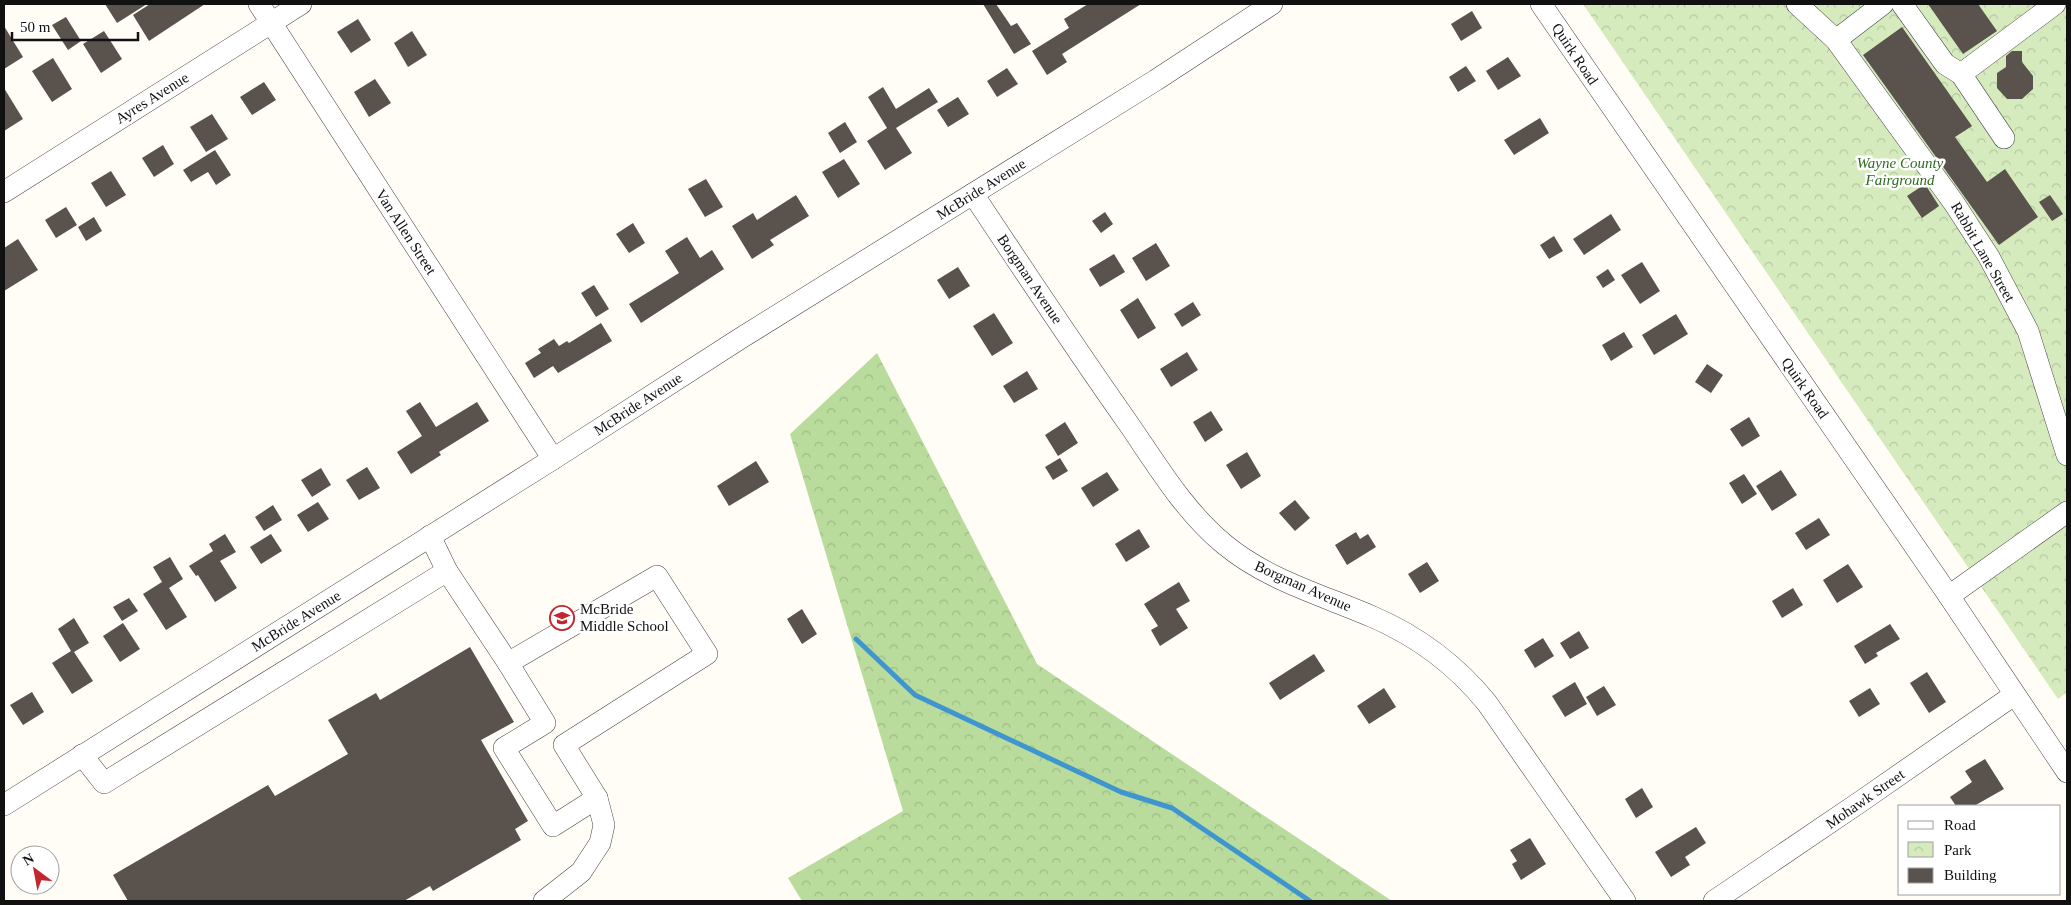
<svg xmlns="http://www.w3.org/2000/svg" width="2071" height="905" viewBox="0 0 2071 905" font-family="'Times New Roman',serif">
  <defs>
    <pattern id="forest-crowns" width="20" height="18" patternUnits="userSpaceOnUse" patternTransform="scale(1.25)"><rect width="20" height="18" fill="#b9dc9c"/><path d="M2 6a3 3 0 1 1 6 0M12 15a3 3 0 1 1 6 0" fill="none" stroke="#9ebc85"/></pattern>
    <pattern id="park-crowns" width="20" height="18" patternUnits="userSpaceOnUse" patternTransform="scale(1.25)"><rect width="20" height="18" fill="#d5ebbd"/><path d="M2 6a3 3 0 1 1 6 0M12 15a3 3 0 1 1 6 0" fill="none" stroke="#b6c8a1"/></pattern>
  </defs>
  <rect width="100%" height="100%" fill="#fffdf5"/>
  <!-- forest -->
  <polygon fill="url(#forest-crowns)" points="877,353 1037,664 1392,901 802,901 788,878 903,811 790,434"/>
  <!-- park -->
  <polygon fill="url(#park-crowns)" points="1583,4 2067,4 2067,692 2058,699"/>
  <g fill="none" stroke-linecap="round" stroke-linejoin="round">
    <!-- stream -->
    <polyline stroke="#3f96cf" stroke-width="5" points="856,639 915,695 1121,792 1172,808 1310,901"/>
  </g>
  <!-- building -->
  <g fill="#5a524d">
    <polygon points="105,4 147,4 117,23"/>
    <polygon points="150,4 205,4 149,41 133,15"/>
    <polygon points="983,4 996,4 1011,26 1017,23 1031,44 1014,54"/>
    <polygon points="1088,4 1141,4 1062,54 1067,62 1047,75 1032,51 1069,28 1064,19"/>
    <polygon points="1928,4 1978,4 1997,31 1963,54"/>
    <polygon points="1472,11 1482,28 1461,41 1451,24"/>
    <polygon points="66,17 81,41 68,50 52,25"/>
    <polygon points="358,19 371,40 351,53 337,32"/>
    <polygon points="4,26 23,57 4,69"/>
    <polygon points="1902,27 1972,126 1955,137 1987,182 2005,169 2038,217 1999,245 1863,55"/>
    <polygon points="104,31 122,59 101,73 83,44"/>
    <polygon points="412,31 427,55 408,67 394,43"/>
    <polygon points="2012,51 2022,51 2022,62 2033,76 2033,89 2022,99 2007,99 1997,88 1997,73 2006,67 2006,56"/>
    <polygon points="1508,57 1521,76 1498,90 1486,71"/>
    <polygon points="53,58 72,89 52,102 32,71"/>
    <polygon points="1466,66 1476,81 1458,92 1449,77"/>
    <polygon points="1007,68 1018,84 997,97 987,81"/>
    <polygon points="375,79 391,103 369,117 354,92"/>
    <polygon points="264,82 276,100 252,115 240,97"/>
    <polygon points="883,87 896,109 929,88 938,102 896,128 912,153 885,170 867,141 887,128 868,97"/>
    <polygon points="4,88 23,119 4,131"/>
    <polygon points="958,97 969,114 948,127 937,110"/>
    <polygon points="212,114 228,139 206,152 190,127"/>
    <polygon points="1540,118 1549,133 1514,155 1504,140"/>
    <polygon points="845,122 857,142 840,153 828,133"/>
    <polygon points="163,145 174,164 154,177 142,158"/>
    <polygon points="215,150 231,175 216,185 208,172 191,182 183,170"/>
    <polygon points="844,159 860,184 838,198 822,172"/>
    <polygon points="111,171 126,195 106,207 91,183"/>
    <polygon points="706,179 723,207 705,217 688,189"/>
    <polygon points="1925,184 1939,206 1922,218 1907,196"/>
    <polygon points="796,195 809,216 770,240 774,245 752,259 732,226 753,213 757,220"/>
    <polygon points="2050,195 2063,214 2052,221 2039,202"/>
    <polygon points="66,207 77,225 56,238 45,220"/>
    <polygon points="1105,212 1113,224 1101,233 1092,221"/>
    <polygon points="1611,214 1621,230 1584,255 1573,239"/>
    <polygon points="94,217 102,231 86,241 78,227"/>
    <polygon points="633,223 645,243 629,253 616,234"/>
    <polygon points="1554,236 1563,251 1549,259 1540,245"/>
    <polygon points="687,237 700,258 712,250 724,269 641,323 629,304 679,273 665,251"/>
    <polygon points="18,239 38,270 4,291 4,248"/>
    <polygon points="1156,243 1170,266 1146,281 1132,258"/>
    <polygon points="1114,254 1125,272 1100,287 1089,269"/>
    <polygon points="1642,262 1660,291 1640,304 1621,275"/>
    <polygon points="958,267 970,286 949,299 937,280"/>
    <polygon points="1608,269 1615,280 1603,288 1596,277"/>
    <polygon points="594,285 609,309 596,317 581,293"/>
    <polygon points="1138,298 1156,328 1138,339 1120,310"/>
    <polygon points="1193,302 1201,315 1182,327 1174,314"/>
    <polygon points="994,313 1013,343 992,356 973,326"/>
    <polygon points="1676,314 1688,334 1654,355 1642,335"/>
    <polygon points="601,323 612,341 558,373 553,366 534,378 525,363 541,353 538,349 554,339 559,346 567,341 569,343"/>
    <polygon points="1624,332 1633,347 1611,361 1602,345"/>
    <polygon points="1187,352 1198,370 1171,387 1160,369"/>
    <polygon points="1707,364 1723,375 1711,393 1695,382"/>
    <polygon points="1027,371 1038,389 1014,403 1003,386"/>
    <polygon points="420,402 436,427 477,402 489,421 439,452 441,455 411,474 397,452 422,436 406,411"/>
    <polygon points="1211,411 1223,430 1205,442 1193,422"/>
    <polygon points="1749,417 1760,436 1742,447 1730,429"/>
    <polygon points="1065,422 1078,443 1058,456 1045,435"/>
    <polygon points="1247,452 1261,476 1241,489 1226,465"/>
    <polygon points="1060,458 1068,471 1053,480 1045,467"/>
    <polygon points="756,461 769,482 729,506 717,486"/>
    <polygon points="367,467 380,488 359,500 346,480"/>
    <polygon points="321,468 331,485 312,497 301,480"/>
    <polygon points="1781,470 1797,495 1772,511 1756,486"/>
    <polygon points="1107,472 1119,490 1093,507 1081,488"/>
    <polygon points="1744,474 1757,494 1742,504 1729,483"/>
    <polygon points="1295,500 1310,518 1295,531 1279,513"/>
    <polygon points="318,502 329,519 308,532 297,515"/>
    <polygon points="273,505 282,520 264,531 255,517"/>
    <polygon points="1819,518 1830,535 1806,550 1795,533"/>
    <polygon points="1139,529 1150,547 1126,562 1115,544"/>
    <polygon points="1356,532 1360,539 1368,534 1376,547 1347,565 1335,545"/>
    <polygon points="225,534 236,552 220,561 237,588 215,602 198,575 196,576 189,566 213,551 209,544"/>
    <polygon points="271,534 282,551 261,564 250,547"/>
    <polygon points="170,557 183,579 169,588 187,617 166,630 143,594 162,582 153,567"/>
    <polygon points="1427,562 1439,581 1420,593 1408,574"/>
    <polygon points="1848,564 1863,587 1837,603 1823,580"/>
    <polygon points="1179,582 1190,601 1176,609 1188,628 1160,646 1151,630 1158,626 1144,604"/>
    <polygon points="1793,588 1803,605 1782,618 1772,601"/>
    <polygon points="129,598 138,611 122,621 113,607"/>
    <polygon points="802,609 817,634 802,644 787,619"/>
    <polygon points="74,618 89,643 74,652 93,681 72,694 52,663 71,651 58,629"/>
    <polygon points="123,623 140,649 120,662 103,636"/>
    <polygon points="1890,624 1900,639 1876,653 1878,656 1865,664 1854,646"/>
    <polygon points="1579,631 1589,648 1570,659 1560,643"/>
    <polygon points="1543,638 1554,656 1535,668 1524,650"/>
    <polygon points="470,647 514,722 481,740 528,821 515,829 521,840 433,891 430,886 404,901 128,901 113,875 268,785 275,796 348,754 328,720 376,693 380,700"/>
    <polygon points="1314,654 1325,671 1280,700 1269,683"/>
    <polygon points="1927,672 1946,702 1929,713 1910,683"/>
    <polygon points="1575,682 1587,704 1565,717 1552,696"/>
    <polygon points="1604,686 1616,705 1597,716 1586,697"/>
    <polygon points="1384,688 1396,707 1369,724 1357,706"/>
    <polygon points="1870,688 1880,704 1859,717 1849,701"/>
    <polygon points="32,692 44,712 23,725 10,705"/>
    <polygon points="1985,759 2004,789 1974,806 1956,806 1950,797 1972,782 1965,771"/>
    <polygon points="1642,788 1653,807 1636,818 1625,799"/>
    <polygon points="1696,827 1706,843 1685,857 1690,865 1671,877 1655,852"/>
    <polygon points="1530,838 1546,864 1521,880 1512,864 1517,861 1510,850"/>
  </g>
  <g fill="none" stroke-linecap="round" stroke-linejoin="round">
    <defs>
      <g id="minor">
        <polyline points="259,4 553,459"/>
        <polyline points="1541,4 1949,596 2067,772"/>
        <polyline points="1797,4 1836,40 1954,203 1989,257 2028,331 2067,455"/>
        <polyline points="1902,4 1945,64 1961,74 2004,138"/>
        <polyline points="1836,40 1883,4"/>
        <polyline points="1961,74 2055,4"/>
        <polyline points="4,192 301,4"/>
        <path d="M973,194C1024,271 1075,348 1128,423C1157,465 1184,511 1224,544C1267,580 1322,595 1373,617C1417,636 1456,665 1487,703L1625,901"/>
        <polyline points="447,571 508,663 657,576 707,654 564,745 597,798 604,825 600,843 581,872 544,901"/>
        <polyline points="1949,596 2067,512"/>
        <polyline points="508,663 545,723 504,748 553,826 597,798"/>
        <polyline points="82,755 104,783 447,571 430,536"/>
        <polyline points="4,805 553,459 741,338 1156,80 1272,4"/>
        <polyline points="1714,901 1860,802 2014,695"/>
      </g>
    </defs>
    <!-- minor casing -->
    <use href="#minor" stroke="#444" stroke-width="22"/>
    <!-- minor -->
    <use href="#minor" stroke="#fff" stroke-width="21"/>
  </g>
  <!-- icons -->
  <defs>
    <symbol id="school-ring" viewBox="-11 -11 22 22"><circle r="9.5" fill="#fff" stroke="#c4262e" stroke-width="1.5"/><path d="M0-5L7-2L0 1L-7-2ZM-4 1L0 2.5L4 1V4Q0 6-4 4Z" fill="#c4262e"/></symbol>
  </defs>
  <g fill-rule="evenodd">
    <use href="#school-ring" x="548" y="604" width="28" height="28"/>
  </g>
  <g text-anchor="middle" dominant-baseline="central" stroke-width="5" stroke-linejoin="round" paint-order="stroke">
    <!-- street labels -->
    <g font-size="15" fill="#111" stroke="#fff">
      <text transform="translate(1575 54) rotate(56)">Quirk Road</text>
      <text transform="translate(152 98) rotate(-32)">Ayres Avenue</text>
      <text transform="translate(981 189) rotate(-32)">McBride Avenue</text>
      <text transform="translate(406 232) rotate(57)">Van Allen Street</text>
      <text transform="translate(1983 252) rotate(60)">Rabbit Lane Street</text>
      <text transform="translate(1030 279) rotate(56)">Borgman Avenue</text>
      <text transform="translate(1805 388) rotate(55)">Quirk Road</text>
      <text transform="translate(638 404) rotate(-33)">McBride Avenue</text>
      <text transform="translate(1303 586) rotate(24)">Borgman Avenue</text>
      <text transform="translate(296 621) rotate(-32)">McBride Avenue</text>
      <text transform="translate(1865 799) rotate(-35)">Mohawk Street</text>
    </g>
    <!-- park labels -->
    <g font-size="15" font-style="italic" fill="#2f6b1f" stroke="#fff">
      <text x="1900" y="163">Wayne County<tspan x="1900" dy="17">Fairground</tspan></text>
    </g>
    <!-- poi labels -->
    <g font-size="15" fill="#111" stroke="#fff" text-anchor="start">
      <text x="580" y="609">McBride<tspan x="580" dy="17">Middle School</tspan></text>
    </g>
  </g>
  <!-- border -->
  <rect width="2071" height="905" fill="none" stroke="#111111" stroke-width="10"/>
  <!-- legend -->
  <rect x="1898" y="805" width="162" height="90" fill="#ffffff" stroke="#a0a0a0"/>
  <rect x="1908" y="821" width="25" height="8" fill="#ffffff" stroke="#a0a0a0"/>
  <text x="1944" y="830" font-size="15" fill="#111111">Road</text>
  <rect x="1908" y="842" width="25" height="15" fill="url(#park-crowns)" stroke="#a0a0a0"/>
  <text x="1944" y="855" font-size="15" fill="#111111">Park</text>
  <rect x="1908" y="868" width="25" height="15" fill="#5a524d" stroke="#a0a0a0"/>
  <text x="1944" y="880" font-size="15" fill="#111111">Building</text>
  <!-- north arrow -->
  <g transform="translate(35 870) rotate(328)"><circle r="24" fill="#ffffff" stroke="#a0a0a0"/>
  <path d="M0-4L9 19L0 12L-9 19Z" fill="#c4262e"/>
  <text y="-8" font-size="14" font-weight="bold" text-anchor="middle" fill="#111111">N</text>
  </g>
  <!-- scale -->
  <path d="M12 32v8h126v-8" fill="none" stroke="#111111" stroke-width="2.5"/>
  <text x="20" y="32" font-size="15" fill="#111111" stroke="#ffffff" stroke-width="4" paint-order="stroke">50 m</text>
</svg>
